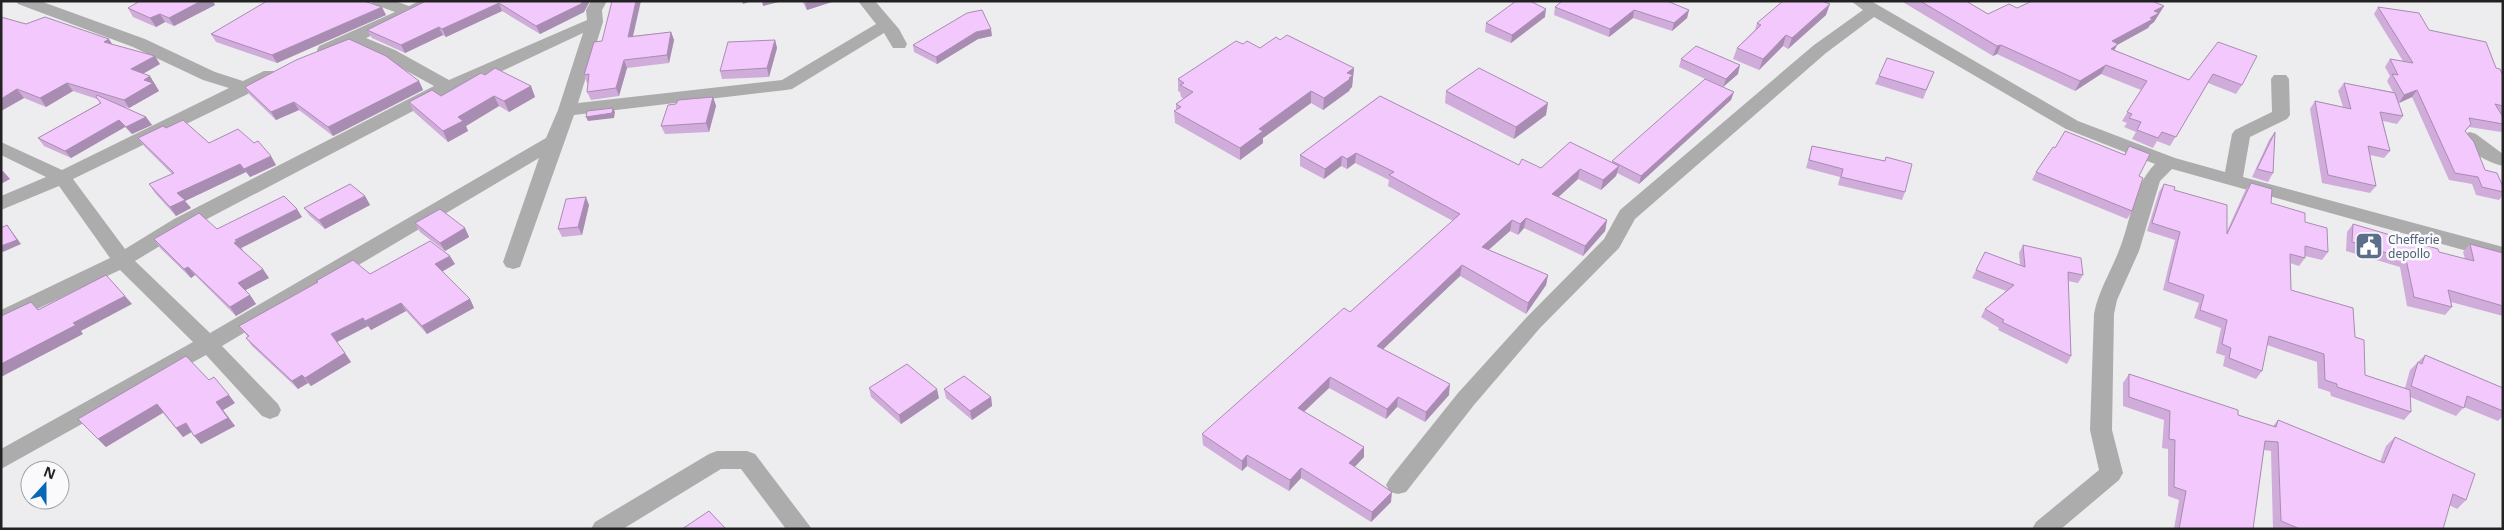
<svg xmlns="http://www.w3.org/2000/svg" width="2504" height="530" viewBox="0 0 2504 530" font-family="'Noto Sans',sans-serif">
  <rect width="100%" height="100%" fill="#ededef"/>
  <g fill="none" stroke-linecap="round" stroke-linejoin="round">
    <!-- street -->
    <g fill="#adacac" fill-rule="evenodd">
      <path d="M16,1H40L145,39L215,72L243,81L264,71H276L279,75L252,92L73,179L125,249L174,219L434,86L383,58L352,44L331,54H319L317,50L319,46L395,12L373,4L371,1H395L409,6L419,1H441L439,4L366,38L395,50L449,80L587,20L586,10L591,1H607L602,10L603,22L578,103L782,80L876,24L858,1H875L899,29L907,44L905,48H893L884,33L792,89L786,90L574,115L520,267L513,269L506,267L503,262L539,158L222,346L278,404L281,410L278,416L270,419L262,416L206,355L1,469V449L193,342L120,270L1,326V310L110,258L59,186L1,210V196L46,177L1,155V142L62,170L229,88L203,80L133,47L18,4ZM583,33L558,110L546,138L210,333L135,261L188,229L453,90L470,86Z"/>
      <path d="M1851,1H1871L2078,121L2175,158L2225,172L2232,134L2235,130L2272,112L2271,79L2274,75H2286L2289,79L2290,115L2287,119L2250,137L2243,177L2503,247V261L2172,169L2160,181L2139,251L2117,300L2114,314L2112,430L2123,473L2119,480L2061,529H2032L2036,522L2099,470L2090,430L2094,314C2098,292 2110,273 2118,253C2131,223 2132,187 2155,164L2066,129L1874,17L1826,53L1635,219L1619,248L1540,328L1474,405L1406,492L1398,494L1390,492L1386,485L1390,478L1458,393L1526,318L1604,239L1620,210L1814,45L1863,10Z"/>
      <path d="M2470,132L2476,134L2503,154V166C2486,162 2471,153 2461,138L2464,134Z"/>
      <polygon points="717,451 747,451 755,454 812,529 786,529 741,469 721,469 623,529 591,529 595,522 709,454"/>
    </g>
  </g>
  <!-- wall -->
  <g fill="#d0acda">
    <polygon points="426,1 590,1 584,12 540,34 502,11 446,37 443,35 405,53 372,38 367,30"/>
    <polygon points="802,1 835,1 807,10"/>
    <polygon points="1901,1 1966,1 1988,14 2017,8 2164,6 2154,22 2150,25 2148,28 2117,45 2114,50 2189,80 2218,42 2242,85 2236,94 2208,83 2170,146 2157,141 2153,148 2132,139 2136,132 2124,127 2127,123 2122,121 2141,90 2101,74 2075,91 1997,54 1993,56"/>
    <polygon points="215,5 174,26 165,22 156,27 133,17 128,8"/>
    <polygon points="1555,7 1689,10 1687,18 1672,31 1633,18 1609,37 1554,15"/>
    <polygon points="2378,7 2429,30 2496,68 2503,76 2503,114 2501,114 2503,117 2503,129 2501,132 2469,127 2465,131 2485,170 2503,187 2503,195 2499,200 2476,195 2472,184 2449,180 2412,97 2399,103 2397,99 2403,116 2397,124 2383,121 2390,151 2384,158 2370,155 2376,186 2370,193 2322,183 2310,109 2315,101 2343,107 2338,91 2344,83 2393,92 2387,81 2390,76 2385,67 2390,59 2403,61 2374,14"/>
    <polygon points="386,15 277,63 216,42 211,34"/>
    <polygon points="1826,15 1788,49 1783,46 1759,70 1733,59 1737,48 1755,30 1757,23"/>
    <polygon points="1545,17 1511,43 1485,32 1486,23"/>
    <polygon points="26,24 112,44 160,64 143,74 156,85 155,85 159,91 129,108 121,106 146,117 152,125 132,134 125,127 71,158 44,146 38,138 100,103 97,99 73,91 46,107 24,98 1,111"/>
    <polygon points="671,32 674,40 669,63 627,68 619,96 591,100 587,92 588,83 587,83 584,75 602,41 633,36"/>
    <polygon points="992,36 978,39 937,64 914,52 913,45"/>
    <polygon points="775,40 777,48 769,77 722,79 720,71"/>
    <polygon points="1280,40 1354,68 1352,87 1350,89 1349,91 1323,110 1311,103 1263,138 1263,143 1240,160 1175,123 1174,111 1176,110 1176,104 1184,99 1181,97 1180,92 1178,91 1178,79 1243,44 1260,48"/>
    <polygon points="1681,59 1738,74 1723,87 1679,67"/>
    <polygon points="1934,72 1923,99 1875,84 1879,76"/>
    <polygon points="485,75 531,86 535,97 509,112 499,106 466,126 468,131 448,142 414,112 409,102 441,96"/>
    <polygon points="419,81 423,90 333,136 299,110 276,120 250,95 245,87"/>
    <polygon points="1446,91 1546,115 1514,139 1445,103"/>
    <polygon points="1380,96 1519,165 1541,168 1612,162 1731,100 1639,184 1617,173 1616,176 1601,190 1578,179 1558,197 1607,220 1605,231 1583,256 1524,228 1518,235 1510,231 1489,250 1548,275 1546,285 1526,314 1460,276 1383,349 1449,395 1425,422 1397,407 1386,419 1329,388 1304,412 1364,457 1354,467 1391,502 1371,522 1301,478 1289,491 1247,466 1242,471 1203,445 1202,434 1350,312 1453,221 1388,186 1389,180 1355,163 1347,169 1341,166 1324,179 1300,166 1300,155"/>
    <polygon points="713,97 716,106 709,132 665,134 661,126 676,104"/>
    <polygon points="166,128 209,143 276,165 250,177 246,172 185,201 191,208 176,216 155,193 149,184 172,174 144,146 138,138"/>
    <polygon points="2275,132 2273,173 2268,182 2252,177 2269,140"/>
    <polygon points="1812,146 1885,161 1886,157 1905,192 1902,200 1838,185 1840,177 1806,168"/>
    <polygon points="2129,146 2132,211 2127,219 2032,180 2036,172 2055,148 2124,155"/>
    <polygon points="2251,183 2271,203 2305,222 2328,252 2322,260 2305,256 2305,258 2299,266 2290,263 2291,290 2355,337 2365,375 2405,388 2410,370 2425,355 2503,388 2503,416 2498,421 2464,407 2456,416 2410,397 2411,412 2404,420 2331,396 2330,392 2318,388 2317,362 2267,345 2262,371 2256,379 2223,366 2225,356 2216,353 2221,328 2194,318 2199,303 2163,290 2175,240 2147,231 2159,192 2164,184 2174,190 2227,231 2245,191"/>
    <polygon points="365,196 370,205 325,229 310,216 304,208"/>
    <polygon points="589,205 582,235 562,237 558,229"/>
    <polygon points="302,217 241,248 242,250 269,278 245,290 250,295 256,304 236,316 195,275 191,278 160,248 154,239 217,229"/>
    <polygon points="415,223 465,228 469,237 445,251 420,232"/>
    <polygon points="2353,224 2439,252 2465,259 2463,252 2470,244 2503,253 2503,316 2451,302 2452,307 2445,315 2407,306 2400,267 2346,251 2347,232"/>
    <polygon points="2023,245 2083,275 2078,283 2068,281 2071,356 2067,364 1998,330 1999,328 1981,317 1985,309 2006,291 1972,278 1985,252 2020,265 2019,253"/>
    <polygon points="455,264 442,271 470,299 474,308 427,334 406,311 371,330 368,326 337,342 351,362 311,386 308,383 298,389 252,346 246,338 248,337 239,326 317,283 316,281"/>
    <polygon points="2129,374 2238,415 2273,426 2278,420 2380,462 2386,446 2395,437 2466,500 2457,509 2449,505 2443,529 2273,529 2271,451 2264,450 2253,529 2174,529 2179,500 2168,496 2168,449 2162,448 2164,420 2123,406 2123,383"/>
    <polygon points="869,388 939,398 901,424 871,397"/>
    <polygon points="944,389 991,397 992,406 972,420 946,398"/>
    <polygon points="235,403 223,410 235,426 201,444 192,432 183,437 163,413 106,447 78,419"/>
  </g>
  <!-- shaded-wall -->
  <g fill="#a98cb1">
    <polygon points="201,1 213,1 215,5 174,26 169,18"/>
    <polygon points="583,1 590,1 584,12 540,34 536,26"/>
    <polygon points="636,1 641,1 631,45 628,37"/>
    <polygon points="742,1 752,1 743,4"/>
    <polygon points="762,1 783,1 763,6"/>
    <polygon points="811,1 835,1 807,10 805,3"/>
    <polygon points="499,3 502,11 446,37 442,29"/>
    <polygon points="1830,4 1826,15 1788,49 1792,38"/>
    <polygon points="2164,6 2154,22 2150,25 2148,28 2117,45 2113,53 2111,49 2112,41 2154,11"/>
    <polygon points="382,7 386,15 277,63 272,55"/>
    <polygon points="1546,9 1545,17 1511,43 1512,35"/>
    <polygon points="1634,10 1633,18 1609,37 1610,29"/>
    <polygon points="1689,10 1687,18 1672,31 1674,23"/>
    <polygon points="160,14 165,22 156,27 150,18"/>
    <polygon points="439,27 443,35 405,53 401,45"/>
    <polygon points="991,29 992,36 978,39 937,64 936,57 976,32"/>
    <polygon points="671,32 674,40 669,63 667,55"/>
    <polygon points="1786,35 1783,46 1759,70 1763,59"/>
    <polygon points="109,39 114,47 104,42"/>
    <polygon points="775,40 777,48 769,77 767,68"/>
    <polygon points="2001,45 1997,54 1993,56 1997,46"/>
    <polygon points="155,56 160,64 137,77 131,69"/>
    <polygon points="624,60 627,68 619,96 616,88"/>
    <polygon points="1740,65 1738,74 1723,87 1726,79"/>
    <polygon points="2106,65 2101,74 2075,91 2080,81"/>
    <polygon points="1354,68 1352,87 1350,89 1349,91 1323,110 1324,98 1347,73"/>
    <polygon points="150,76 159,91 129,108 124,100 144,80"/>
    <polygon points="419,81 423,90 333,136 328,127"/>
    <polygon points="67,83 73,91 46,107 40,98"/>
    <polygon points="531,86 535,97 509,112 504,101"/>
    <polygon points="17,89 24,98 1,111 1,99"/>
    <polygon points="2417,90 2412,97 2399,103 2404,95"/>
    <polygon points="1311,91 1311,103 1263,138 1263,143 1240,160 1240,148 1259,129"/>
    <polygon points="1734,92 1731,100 1639,184 1641,176"/>
    <polygon points="494,96 499,106 466,126 468,131 448,142 443,131 458,117"/>
    <polygon points="713,97 716,106 709,132 706,123"/>
    <polygon points="294,102 299,110 276,120 271,112"/>
    <polygon points="1548,103 1546,115 1514,139 1516,127"/>
    <polygon points="613,108 615,112 614,118 588,121 586,117"/>
    <polygon points="146,117 152,125 132,134 126,127"/>
    <polygon points="119,120 125,127 71,158 65,151"/>
    <polygon points="1356,153 1355,163 1347,169 1347,159"/>
    <polygon points="271,156 276,165 250,177 244,169"/>
    <polygon points="1342,156 1341,166 1324,179 1325,169"/>
    <polygon points="240,164 246,172 185,201 191,208 176,216 170,207 177,193"/>
    <polygon points="1619,166 1616,176 1601,190 1603,180"/>
    <polygon points="1580,169 1578,179 1550,205 1552,194"/>
    <polygon points="1,171 3,171 10,179 1,184"/>
    <polygon points="365,196 370,205 325,229 319,220"/>
    <polygon points="586,197 589,205 582,235 578,227"/>
    <polygon points="297,209 302,217 241,248 243,250 240,252 234,243 235,240"/>
    <polygon points="1526,218 1524,228 1518,235 1520,224"/>
    <polygon points="1512,220 1510,231 1480,257 1482,247"/>
    <polygon points="1607,220 1605,231 1583,256 1585,246"/>
    <polygon points="7,225 21,244 3,252 1,250 1,246"/>
    <polygon points="465,228 469,237 445,251 440,243"/>
    <polygon points="450,256 455,264 440,273 435,264"/>
    <polygon points="1462,265 1460,276 1376,356 1377,346"/>
    <polygon points="188,267 195,275 191,278 184,269"/>
    <polygon points="263,269 269,278 244,291 238,283"/>
    <polygon points="1548,275 1546,285 1526,314 1528,303"/>
    <polygon points="250,295 256,304 236,316 230,307"/>
    <polygon points="125,296 132,304 81,331 83,334 1,377 1,364 73,323"/>
    <polygon points="470,299 474,308 427,334 422,326"/>
    <polygon points="401,303 406,311 371,330 365,321"/>
    <polygon points="363,318 368,326 337,342 331,334"/>
    <polygon points="345,353 351,362 311,386 305,378"/>
    <polygon points="302,375 308,383 298,389 292,381"/>
    <polygon points="1330,377 1329,388 1297,418 1298,408"/>
    <polygon points="1450,384 1449,395 1425,422 1426,412"/>
    <polygon points="937,389 939,398 901,424 899,415"/>
    <polygon points="229,395 235,403 223,410 235,426 201,444 194,436 216,402"/>
    <polygon points="991,397 992,406 972,420 970,411"/>
    <polygon points="1398,397 1397,407 1386,419 1387,409"/>
    <polygon points="157,404 164,412 106,447 98,439"/>
    <polygon points="186,423 193,431 183,437 176,428"/>
    <polygon points="1364,447 1364,457 1348,474 1349,463"/>
    <polygon points="1247,455 1247,466 1242,471 1242,461"/>
    <polygon points="1301,468 1301,478 1289,491 1290,480"/>
    <polygon points="1392,492 1391,502 1371,522 1372,512"/>
  </g>
  <!-- building -->
  <g fill="#f2c8fd" stroke="#a98cb1">
    <polygon points="140,1 201,1 169,18 160,14 150,18 128,8"/>
    <polygon points="267,1 364,1 382,7 272,55 211,34"/>
    <polygon points="426,1 583,1 581,4 536,26 499,3 442,29 439,27 401,45 367,30"/>
    <polygon points="612,1 636,1 628,37 671,32 667,55 624,60 616,88 587,92 589,74 584,75 594,42 602,41"/>
    <polygon points="1516,1 1530,1 1546,9 1512,35 1486,23"/>
    <polygon points="1562,1 1667,1 1689,10 1674,23 1634,10 1610,29 1555,7"/>
    <polygon points="1783,1 1822,1 1830,4 1792,38 1786,35 1763,59 1737,48 1761,25 1757,23"/>
    <polygon points="1920,1 1966,1 1988,14 2009,4 2017,8 2032,1 2152,1 2164,6 2154,11 2159,13 2150,18 2153,19 2112,41 2118,44 2111,49 2189,80 2218,42 2257,56 2242,85 2213,74 2176,137 2162,132 2158,138 2137,130 2141,122 2129,118 2132,114 2127,112 2147,81 2106,65 2080,81 2001,45 1997,46"/>
    <polygon points="2378,7 2419,13 2429,30 2486,42 2496,68 2500,69 2503,76 2503,106 2495,104 2503,117 2503,124 2469,118 2471,124 2465,131 2474,142 2485,170 2497,173 2503,187 2503,192 2482,187 2478,177 2455,173 2417,90 2404,95 2392,74 2398,75 2390,59 2413,63"/>
    <polygon points="982,10 991,29 976,32 936,57 913,45 967,13"/>
    <polygon points="1,17 26,24 45,17 109,39 104,42 155,56 131,69 150,76 144,80 153,83 124,100 67,83 40,98 17,89 1,99"/>
    <polygon points="1287,35 1354,68 1347,73 1353,75 1349,78 1350,79 1324,98 1311,91 1259,129 1263,131 1240,148 1174,111 1181,107 1176,104 1193,92 1180,85 1184,83 1178,79 1236,41 1243,44 1247,41 1260,48 1276,37 1280,40"/>
    <polygon points="349,39 386,56 419,81 328,127 294,102 271,112 245,87 296,60"/>
    <polygon points="775,40 767,68 720,71 728,42"/>
    <polygon points="1696,46 1740,65 1726,79 1681,59"/>
    <polygon points="1887,58 1934,72 1926,90 1879,76"/>
    <polygon points="495,68 531,86 504,101 494,96 458,117 463,121 443,131 409,102 432,90 441,96 481,73 485,75"/>
    <polygon points="1479,68 1548,103 1516,127 1446,91"/>
    <polygon points="1705,79 1734,92 1641,176 1612,161"/>
    <polygon points="2344,83 2395,93 2403,116 2380,112 2390,151 2368,146 2376,186 2328,175 2315,101 2351,109"/>
    <polygon points="97,95 146,117 126,127 119,120 65,151 38,138 101,103 96,97"/>
    <polygon points="1380,96 1519,165 1522,159 1541,168 1570,142 1619,166 1603,180 1580,169 1552,194 1607,220 1585,246 1526,218 1520,224 1512,220 1482,247 1548,275 1528,303 1462,265 1377,346 1450,384 1426,412 1398,397 1387,409 1330,377 1298,408 1364,447 1349,463 1392,492 1372,512 1301,468 1290,480 1247,455 1242,461 1202,434 1344,308 1350,312 1460,214 1389,175 1394,172 1356,153 1347,159 1342,156 1325,169 1300,155"/>
    <polygon points="713,97 706,123 661,126 668,105 676,104 678,100"/>
    <polygon points="613,108 612,113 586,117 587,111"/>
    <polygon points="183,120 209,143 238,129 254,143 258,141 271,156 244,169 240,164 177,193 185,200 170,207 149,184 174,173 138,138 163,126 166,128"/>
    <polygon points="2065,131 2125,155 2129,146 2150,154 2139,176 2143,178 2132,211 2036,172 2053,147 2055,148"/>
    <polygon points="2275,132 2273,173 2257,169"/>
    <polygon points="1812,146 1885,161 1886,157 1912,164 1905,192 1841,177 1843,169 1809,160"/>
    <polygon points="2251,183 2272,189 2271,203 2305,213 2305,222 2327,228 2328,252 2305,246 2305,258 2290,254 2291,290 2353,308 2355,337 2364,340 2365,375 2410,390 2411,412 2337,387 2337,384 2325,380 2324,354 2269,336 2262,371 2229,358 2231,348 2222,344 2227,320 2200,310 2204,295 2168,282 2180,232 2152,223 2164,184 2175,187 2174,190 2227,205 2227,234"/>
    <polygon points="350,184 365,196 319,220 304,208"/>
    <polygon points="284,196 297,209 235,240 237,241 234,243 263,269 238,283 250,295 230,307 188,267 184,269 154,239 199,213 217,229"/>
    <polygon points="586,197 578,227 558,229 566,199"/>
    <polygon points="440,209 465,228 440,243 415,223"/>
    <polygon points="2353,224 2438,249 2439,252 2474,261 2470,244 2503,253 2503,306 2448,290 2452,307 2414,297 2406,259 2352,242"/>
    <polygon points="7,225 17,240 1,246 1,228"/>
    <polygon points="430,241 450,256 435,264 470,299 422,326 401,303 365,321 363,318 331,334 345,353 305,378 302,375 292,381 246,338 249,336 239,326 318,282 316,281 353,260 370,274"/>
    <polygon points="2023,245 2081,258 2083,275 2068,272 2071,356 2002,322 2004,320 1985,309 2014,285 1976,270 1985,252 2025,267"/>
    <polygon points="106,275 125,296 73,323 76,325 1,364 1,316 31,302 38,310"/>
    <polygon points="2425,355 2503,388 2503,411 2467,396 2464,408 2411,386 2418,362 2422,364"/>
    <polygon points="186,356 209,380 214,377 229,395 216,402 228,418 194,436 186,423 176,428 157,404 98,439 78,419"/>
    <polygon points="907,364 937,389 899,415 869,388"/>
    <polygon points="2129,374 2238,410 2238,415 2276,427 2278,420 2384,463 2395,437 2475,474 2466,500 2453,494 2443,529 2300,529 2281,521 2278,442 2265,441 2253,529 2179,529 2186,491 2174,487 2175,440 2169,439 2170,411 2129,397"/>
    <polygon points="964,376 991,397 970,411 944,389"/>
    <polygon points="709,511 726,529 682,529"/>
  </g>
  <!-- icons -->
  <defs>
    <symbol id="civic-square" viewBox="-11 -11 22 22"><rect x="-9" y="-9" width="18" height="18" rx="4" fill="#5c6f8a" stroke="#fafafc"/><path d="M-.6-6.5H3V-4.5H.6V-3L4-1V1h2V6H-6V1h2V-1L-.6-3ZM-1.2 2.5V6h2.4V2.5Z" fill="#fff"/></symbol>
  </defs>
  <g fill-rule="evenodd">
    <use href="#civic-square" x="2353" y="230" width="32" height="32"/>
  </g>
  <g text-anchor="middle" dominant-baseline="central" stroke-width="5" stroke-linejoin="round" paint-order="stroke">
    <!-- service labels -->
    <g font-size="12" fill="#4e5e75" stroke="#fafafc" text-anchor="start">
      <text x="2388" y="239">Chefferie<tspan x="2388" dy="14">depollo</tspan></text>
    </g>
  </g>
  <!-- border -->
  <rect width="2504" height="530" fill="none" stroke="#222222" stroke-width="5"/>
  <!-- north arrow -->
  <g transform="translate(45 485) rotate(21)"><circle r="24" fill="#fafafc" stroke="#a4a4a5"/>
  <path d="M0-4L9 19L0 12L-9 19Z" fill="#0868b5"/>
  <text y="-8" font-size="14" font-weight="bold" text-anchor="middle" fill="#222222">N</text>
  </g>
</svg>
